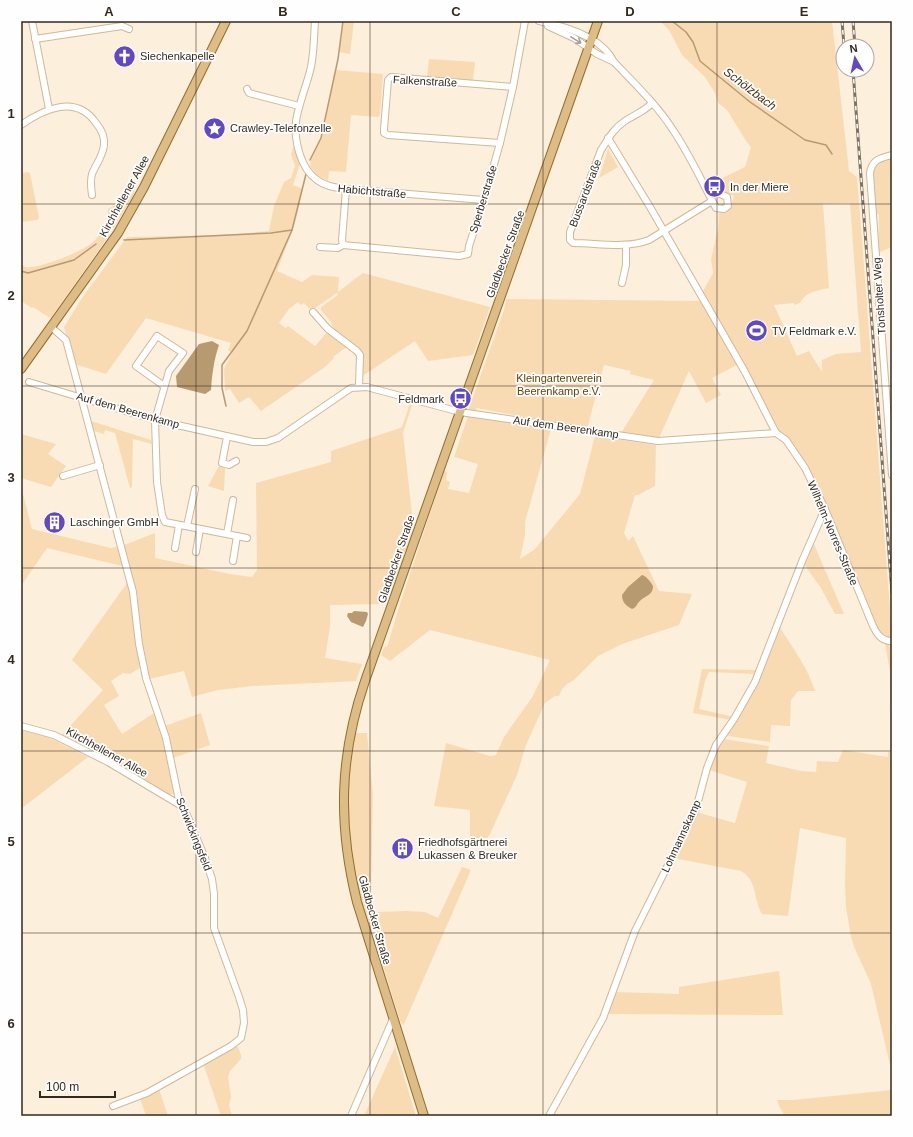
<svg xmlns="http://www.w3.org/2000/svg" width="913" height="1137" viewBox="0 0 913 1137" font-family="Arial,sans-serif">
  <rect width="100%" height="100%" fill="#fcefdc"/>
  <!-- green -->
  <g fill="#f8dbb3" fill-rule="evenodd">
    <polygon points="343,21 354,21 350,54 339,52"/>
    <path d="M660,21H832L849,171L857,177C869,325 879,472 891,620V638L881,633L874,621L816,482C806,463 793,443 777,429L703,291L713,273L711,259L718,229L719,213L730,208L734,196L711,186L710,184L745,167L751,147L746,141L727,110L718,103L715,93L705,77L682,55L669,30ZM850,203L861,352L836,354L822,360V372L809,351L797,356L774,305L794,303V305L800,303C807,291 816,291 829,288L823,204Z"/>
    <polygon points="429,59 475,62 473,80 427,77"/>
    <polygon points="336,70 383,74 380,115 378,117 351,115 346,172 329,171 328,181 317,175 310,166 311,160 323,135"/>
    <polygon points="294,145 300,164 293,185 303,189 294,227 277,271 302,282 312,275 339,277 338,292 363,273 490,307 473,355 428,361 415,341 361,377 362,360 361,350 332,330 333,328 331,324 332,323 321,310 321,307 338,295 337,293 315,308 310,309 304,303 301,305 298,302 289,309 279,323 286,328 288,326 315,346 328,331 348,346 333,357 334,358 325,367 261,411 249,397 239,403 230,389 225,391 224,369 232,353 228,350 231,343 146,318 106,374 74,364 64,327 82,298 127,237 223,235 269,231 274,206 284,182 291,178 295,166 291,154"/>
    <polygon points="608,149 618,167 599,178"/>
    <path d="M892,157V247L878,253L879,214H876L872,173C873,161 882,159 892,157Z"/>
    <polygon points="28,172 30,173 39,218 37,220 22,222 21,216 21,173"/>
    <path d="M130,180L135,181L134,194L108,237L52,316L50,318L33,307L32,308L21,301V265C24,266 27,268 30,267C46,266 81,252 93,242C102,234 109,220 108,209L119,203L121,195Z"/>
    <polygon points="506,299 702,301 737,365 712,378 721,395 706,403 689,371 659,438 621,433 654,380 630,374 631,371 604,365 587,429 477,408 475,412 468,411 504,310"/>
    <polygon points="413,402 403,433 413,523 412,528 408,527 406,531 412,533 391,593 389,593 385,604 330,605 330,627 325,658 362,664 356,681 253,686 218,690 192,697 184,671 149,679 137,617 138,597 129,565 122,564 122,566 47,548 21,586 21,486 32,529 111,548 124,545 155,533 155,558 230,574 252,577 257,570 256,483 331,462 331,451 400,428 402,427 410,403"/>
    <polygon points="468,416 551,429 525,522 525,535 520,559 535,549 580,494 595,436 656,445 655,486 638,495 635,495 624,533 628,541 633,536 659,591 692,594 679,625 622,644 598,656 574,680 567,684 562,689 559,696 555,696 545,703 526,745 517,775 490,834 481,847 470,842 470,810 434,806 446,743 490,756 496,755 504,737 533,696 550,660 430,630 390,661 381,655 385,646 387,647 400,604 444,471 447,472 446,480 450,482 448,489 469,493 478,464 454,457"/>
    <polygon points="91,421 151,440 152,444 133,439 132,487 130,488 115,433 105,430 104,434 94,431"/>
    <polygon points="21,434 56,444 48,454 66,466 51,487 21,478"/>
    <polygon points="219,466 225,468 224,491 208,486"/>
    <polygon points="813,542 844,614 835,614 821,588 803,563"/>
    <path d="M127,583C134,611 136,640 140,668L130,674L123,673L111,681L119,696L104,705L122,734L154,713L163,738L174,793L169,796L61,736L103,690L72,660Z"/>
    <path d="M779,626C792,647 808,668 815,691H798L791,700L790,726L771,725L770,742L728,736L726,735Z"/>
    <polygon points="885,643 892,644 892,720 890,709 890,672"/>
    <polygon points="702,669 758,670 756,674 709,672 705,681 699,709 734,717 731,720 693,713"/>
    <polygon points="201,713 210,745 173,758 165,726"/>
    <polygon points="21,730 48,737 88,757 21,809"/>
    <polygon points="356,733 367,733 373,795 371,891 374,925 373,929 371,932 370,932 358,895 352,865 347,807 348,774 354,734"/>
    <path d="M724,739L769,746L766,763L801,771L816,772L817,761L838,762L843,750L888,757V752H892V1073L871,984L855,949L851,937L846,907L845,883L846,838L800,828L788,916L762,914C753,899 758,881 741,871L673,858L696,812L735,823L747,782L709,770L719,744Z"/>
    <polygon points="462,867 471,870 404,1024 403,1025 400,1021 377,946 381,945 377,931 378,929 376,912 407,911 425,912 438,918"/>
    <polygon points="779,971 783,1015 609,1014 607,1012 615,992 679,994 679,987"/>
    <polygon points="234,1046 238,1047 241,1055 241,1059 230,1071 228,1077 231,1097 229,1105 232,1116 221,1116 203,1063"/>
    <polygon points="395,1047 416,1116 364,1116"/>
    <polygon points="159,1089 168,1116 146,1116 140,1098"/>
    <polygon points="892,1090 892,1116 785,1116 779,1106 777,1100 793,1100"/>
  </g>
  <!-- water -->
  <g fill="#b89a71">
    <path d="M212,341L219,345C214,360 212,374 211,390L205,394L177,387L176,376L199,344Z"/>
    <path d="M642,575C646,576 651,582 653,586C653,596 645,595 639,602C636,605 637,607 632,609C626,606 622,602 622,595L628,587Z"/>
    <polygon points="354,611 367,612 368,614 366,621 363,627 351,622 347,616 348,613 352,613"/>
  </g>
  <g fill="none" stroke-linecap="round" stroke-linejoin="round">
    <!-- stream -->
    <g stroke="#b89a71" stroke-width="1.5">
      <polyline points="672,21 686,32 693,42 700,61 750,102 805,140 826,145 832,154"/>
      <polyline points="310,160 321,138 338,59 343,21"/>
      <polyline points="124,240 271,233 292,230 306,174"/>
      <polyline points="21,271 28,273 74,260 96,244"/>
      <polyline points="226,406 222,388 222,365 247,331 292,230"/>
    </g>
    <defs>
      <g id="minor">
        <polyline points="32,21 49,109"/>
        <path d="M315,21C314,36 314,52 311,67C307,85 299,102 296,121C294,140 300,168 317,180C325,186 336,188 346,189L484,200"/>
        <path d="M539,21C564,26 602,37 614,62C635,84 657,105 673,130C690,155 702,182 716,208L724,209L728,206L727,197L705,187"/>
        <polyline points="548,26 574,38 597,54 614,62"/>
        <polyline points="35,39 122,26 129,29"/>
        <polyline points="247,89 249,93 299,106"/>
        <path d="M652,103C645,111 634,115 625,121C614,128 608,139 601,150L570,232V240L573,243C597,243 626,249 649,240L712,201"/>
        <path d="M21,125C44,109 76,94 96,123C101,129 105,137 104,145C103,156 96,164 92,174C90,181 91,188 92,195"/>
        <path d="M608,138L650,207L717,323L745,372L776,433L786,440L805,468L825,509L873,626C877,634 881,641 892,641"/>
        <polyline points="500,143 388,135 384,133 384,129 388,80 391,77 513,87"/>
        <path d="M892,155C880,158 871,160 870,174L892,475"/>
        <polyline points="346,189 342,240 343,245 459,256 468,254 469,246 484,200 500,143 513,87 525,21"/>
        <polyline points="320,247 338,248 343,245"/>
        <polyline points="622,283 626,265 626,245"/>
        <polyline points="313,312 328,329 357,351 360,355 359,386"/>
        <polyline points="51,327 66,340 133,592 139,644 146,678 166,738 180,805 187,815 205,858 212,879 214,894 214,928 239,997 243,1010 244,1023 241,1038 231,1046 147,1093 113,1106"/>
        <polyline points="29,382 155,420 253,442 266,442 278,438 351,388 367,387 460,412 658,441 776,433"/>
        <polyline points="164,386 136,366 157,336 183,353 169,371 155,420 157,482 162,515 165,522 247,538"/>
        <polyline points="227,437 222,463 229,465 236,461"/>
        <polyline points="63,476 100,465"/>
        <polyline points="187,526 195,489"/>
        <polyline points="227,534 233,500"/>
        <polyline points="175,548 179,525"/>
        <polyline points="196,552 200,529"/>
        <polyline points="233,561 237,536"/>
        <polyline points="21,726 54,735 108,762 180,805"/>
        <polyline points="351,1116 393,1019"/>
        <polyline points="549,1116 603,1018 635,931 696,809 707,768 716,745 734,719 755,682 803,559 825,509"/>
      </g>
      <g id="major">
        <polyline points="21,369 118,233 144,187 226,21"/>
        <path d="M424,1116L357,902C338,825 339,757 365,681L598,21"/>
      </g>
    </defs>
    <!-- minor casing -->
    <use href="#minor" stroke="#cfb99a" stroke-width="8"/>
    <!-- major casing -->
    <use href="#major" stroke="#936c2c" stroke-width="10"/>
    <!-- minor -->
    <use href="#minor" stroke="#fff" stroke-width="6"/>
    <!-- major -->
    <use href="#major" stroke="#ddbc85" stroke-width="8"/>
    <defs>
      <g id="rail">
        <polyline points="842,21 844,46"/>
        <polyline points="853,21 855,46"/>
        <polyline points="853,70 892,593"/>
      </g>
    </defs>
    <!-- rail casing -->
    <use href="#rail" stroke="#7c7263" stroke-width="3"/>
    <!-- rail -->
    <use href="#rail" stroke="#fefefe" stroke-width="1.5" stroke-dasharray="4.5" stroke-linecap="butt"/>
  </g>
  <!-- one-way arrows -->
  <defs><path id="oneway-shaft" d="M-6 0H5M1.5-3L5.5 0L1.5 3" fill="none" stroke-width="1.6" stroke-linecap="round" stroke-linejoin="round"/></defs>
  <use stroke="#a39f9a" href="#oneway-shaft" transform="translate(576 40) rotate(31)"/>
  <!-- grid -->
  <path fill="none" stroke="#332a1e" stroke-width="1" stroke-opacity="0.55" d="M196,21V1116M370,21V1116M543,21V1116M717,21V1116M21,204H892M21,386H892M21,568H892M21,751H892M21,933H892"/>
  <!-- icons -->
  <defs>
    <symbol id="church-disc" viewBox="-11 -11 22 22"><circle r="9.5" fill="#6049c2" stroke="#fefefe"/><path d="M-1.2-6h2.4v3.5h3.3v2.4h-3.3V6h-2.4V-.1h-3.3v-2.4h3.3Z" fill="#fff"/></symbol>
    <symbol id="sight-disc" viewBox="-11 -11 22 22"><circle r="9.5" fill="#6049c2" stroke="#fefefe"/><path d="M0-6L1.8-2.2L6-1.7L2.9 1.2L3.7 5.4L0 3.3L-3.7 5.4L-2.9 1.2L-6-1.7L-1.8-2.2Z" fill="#fff"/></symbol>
    <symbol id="bus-disc" viewBox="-11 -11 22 22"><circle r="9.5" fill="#6049c2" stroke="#fefefe"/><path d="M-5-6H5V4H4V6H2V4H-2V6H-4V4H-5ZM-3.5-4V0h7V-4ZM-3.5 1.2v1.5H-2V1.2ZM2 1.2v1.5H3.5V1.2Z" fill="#fff"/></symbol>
    <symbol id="stadium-disc" viewBox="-11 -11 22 22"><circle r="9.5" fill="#6049c2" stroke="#fefefe"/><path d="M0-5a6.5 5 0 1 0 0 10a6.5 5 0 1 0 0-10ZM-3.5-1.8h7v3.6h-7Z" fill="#fff"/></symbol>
    <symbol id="building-disc" viewBox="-11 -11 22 22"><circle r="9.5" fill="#6049c2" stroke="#fefefe"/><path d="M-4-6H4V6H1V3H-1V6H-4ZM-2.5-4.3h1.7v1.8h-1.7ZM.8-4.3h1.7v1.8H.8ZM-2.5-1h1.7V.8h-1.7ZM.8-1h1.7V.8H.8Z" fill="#fff"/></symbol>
  </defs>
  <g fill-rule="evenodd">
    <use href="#church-disc" x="112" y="44" width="25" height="25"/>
    <use href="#sight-disc" x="202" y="116" width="25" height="25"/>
    <use href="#bus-disc" x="702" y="174" width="25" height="25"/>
    <use href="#stadium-disc" x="744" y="318" width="25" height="25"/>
    <use href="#bus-disc" x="448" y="386" width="25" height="25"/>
    <use href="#building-disc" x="42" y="510" width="25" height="25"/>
    <use href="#building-disc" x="390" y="836" width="25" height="25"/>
  </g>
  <g text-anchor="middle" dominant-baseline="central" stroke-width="3.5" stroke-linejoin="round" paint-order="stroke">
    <!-- poi labels -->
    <g font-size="11" fill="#332a1e" stroke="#fefefe" text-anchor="start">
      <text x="140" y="56">Siechenkapelle</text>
      <text x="230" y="128">Crawley-Telefonzelle</text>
      <text x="730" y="187">In der Miere</text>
      <text x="772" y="331">TV Feldmark e.V.</text>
      <text x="444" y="399" text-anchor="end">Feldmark</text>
      <text x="70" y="522">Laschinger GmbH</text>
      <text x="418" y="842">Friedhofsgärtnerei<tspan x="418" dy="13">Lukassen &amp; Breuker</tspan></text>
    </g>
    <!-- street labels -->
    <g font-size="11" fill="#332a1e" stroke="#fefefe">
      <text transform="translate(425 81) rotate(3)">Falkenstraße</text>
      <text transform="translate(372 191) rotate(5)">Habichtstraße</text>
      <text transform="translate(585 193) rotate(-69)">Bussardstraße</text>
      <text transform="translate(124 196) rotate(-61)">Kirchhellener Allee</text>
      <text transform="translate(483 199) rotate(-73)">Sperberstraße</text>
      <text transform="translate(505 254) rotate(-70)">Gladbecker Straße</text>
      <text transform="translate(879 296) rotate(-94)">Tönsholter Weg</text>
      <text transform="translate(128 410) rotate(16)">Auf dem Beerenkamp</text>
      <text transform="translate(566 427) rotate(8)">Auf dem Beerenkamp</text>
      <text transform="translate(833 533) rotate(67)">Wilhelm-Norres-Straße</text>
      <text transform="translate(396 559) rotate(-71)">Gladbecker Straße</text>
      <text transform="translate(107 752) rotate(29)">Kirchhellener Allee</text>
      <text transform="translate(194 834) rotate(68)">Schwickingsfeld</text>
      <text transform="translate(681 836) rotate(-65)">Lohmannskamp</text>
      <text transform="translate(375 920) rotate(74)">Gladbecker Straße</text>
    </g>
    <!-- park labels -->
    <g font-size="11" fill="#60420e" stroke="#fefefe">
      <text x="559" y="378">Kleingartenverein<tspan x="559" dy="13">Beerenkamp e.V.</tspan></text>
    </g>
    <!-- water labels -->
    <g font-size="12" font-style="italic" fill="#45300d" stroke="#fefefe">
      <text transform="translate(750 89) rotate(37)">Schölzbach</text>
    </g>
  </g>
  <!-- border -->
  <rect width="913" height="1137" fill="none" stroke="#fefefe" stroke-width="44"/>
  <!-- north arrow -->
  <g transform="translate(855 58) rotate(351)"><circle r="19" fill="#fefefe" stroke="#ada9a4"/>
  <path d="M0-3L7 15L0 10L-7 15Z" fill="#6049c2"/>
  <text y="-6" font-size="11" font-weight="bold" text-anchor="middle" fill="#332a1e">N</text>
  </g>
  <!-- scale -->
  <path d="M40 1091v6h75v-6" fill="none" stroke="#332a1e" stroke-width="2"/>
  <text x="46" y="1091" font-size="12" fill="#332a1e" stroke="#fefefe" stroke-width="3" paint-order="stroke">100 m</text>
  <rect x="22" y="22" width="869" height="1093" fill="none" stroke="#332a1e" stroke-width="1.5"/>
  <g font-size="13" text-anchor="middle" font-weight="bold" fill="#332a1e">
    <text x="109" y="16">A</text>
    <text x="283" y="16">B</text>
    <text x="456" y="16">C</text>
    <text x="630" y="16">D</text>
    <text x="804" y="16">E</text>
    <text x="11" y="118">1</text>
    <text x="11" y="300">2</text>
    <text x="11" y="482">3</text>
    <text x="11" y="664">4</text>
    <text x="11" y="846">5</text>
    <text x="11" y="1028">6</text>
  </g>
</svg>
